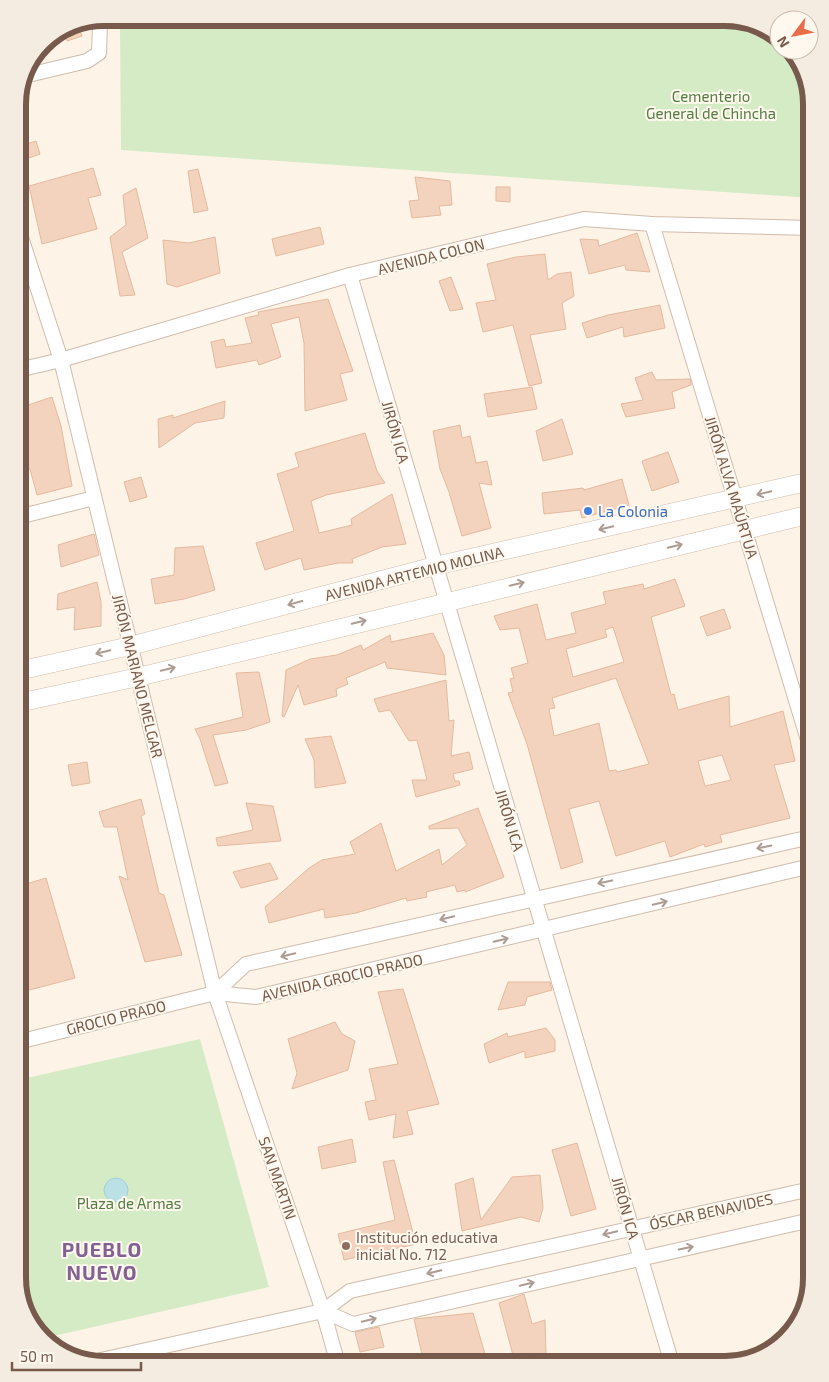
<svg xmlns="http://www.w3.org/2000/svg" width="829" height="1382" viewBox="0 0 829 1382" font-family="'Exo 2',sans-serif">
  <rect width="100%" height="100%" fill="#fdf4e7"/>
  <!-- green -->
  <g fill="#d4ebc5">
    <polygon points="731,18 773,32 779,39 779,50 789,50 803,66 811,104 811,198 121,150 120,24"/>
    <polygon points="200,1039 269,1287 45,1338 26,1316 18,1278 18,1080"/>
  </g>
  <!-- water -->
  <circle fill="#bbe1e7" stroke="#a1d0d9" cx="116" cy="1190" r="12"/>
  <!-- building -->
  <g fill="#f3d3be" stroke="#e5b99e" fill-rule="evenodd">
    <polygon points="71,24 78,24 82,36 67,41 64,29"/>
    <polygon points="36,141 40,154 18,162 18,147"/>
    <polygon points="93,168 101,195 88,198 97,229 42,244 29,186"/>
    <polygon points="198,169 208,210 194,213 188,171"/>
    <polygon points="415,177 450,181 452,205 439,206 441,215 412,218 409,201 419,200"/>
    <polygon points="496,187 510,187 510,202 496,201"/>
    <polygon points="136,188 148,238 122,252 135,295 120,296 110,237 126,225 123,195"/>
    <polygon points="320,227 324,244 276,256 272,239"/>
    <polygon points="637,233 650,272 626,270 625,265 589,274 580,239 598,240 599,246"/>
    <polygon points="215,237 220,273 177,287 167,284 163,240 189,243"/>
    <polygon points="545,254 548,280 557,274 571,272 574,296 562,303 566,329 530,335 542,383 529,386 513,325 483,332 476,303 496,300 487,264 516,257"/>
    <polygon points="451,277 463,309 450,311 439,281"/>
    <polygon points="328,299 353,371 340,374 347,400 305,411 304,343 299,317 271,324 281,357 259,365 257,360 216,368 211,342 224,339 226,347 252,343 245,318 259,315 258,312"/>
    <polygon points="660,305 665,328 624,337 623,327 587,338 582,323 608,315"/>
    <polygon points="652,372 656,380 690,379 691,385 672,392 675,408 626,417 621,404 643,400 635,378"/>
    <polygon points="532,387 537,409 488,417 484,394"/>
    <polygon points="52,397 61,426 72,486 37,495 30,469 18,470 22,407"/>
    <polygon points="225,401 224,418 195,423 159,448 158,419 173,415 173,418"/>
    <polygon points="562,419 573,454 543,461 536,431"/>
    <polygon points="460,425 462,438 470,436 476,463 487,461 492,485 479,483 491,528 462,536 449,492 440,469 433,431"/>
    <polygon points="365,433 377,471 385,483 326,495 311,501 319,533 352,525 351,519 392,494 406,544 382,547 352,559 353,563 338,563 304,570 301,558 265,570 256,543 294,531 277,474 299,467 295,453"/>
    <polygon points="668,452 679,482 652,491 642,461"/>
    <polygon points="141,477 147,497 130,502 124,482"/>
    <polygon points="622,479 629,505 582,518 580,510 544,514 542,493 583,488 584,490"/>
    <polygon points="94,534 99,555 61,567 58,545"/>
    <polygon points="203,546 215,590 184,599 155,604 151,579 174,575 175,548"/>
    <path d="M675,579L685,606L651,617L671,695L674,694L678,710L729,696L730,727L783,711L795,761L774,765L790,818L720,835L722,842L705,847L704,844L670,857L665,841L616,856L599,801L569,809L583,862L561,869L527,744L508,693L513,692L510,679L514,678L511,668L528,663L519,628L500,630L494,616L537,604L546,640L576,633L571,613L606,604L603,592L643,584L644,589ZM613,627L624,662L573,677L566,649L607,637L605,630ZM616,678L649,764L617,772L616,770L609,771L599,723L554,736L549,709L555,708L552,698ZM722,755L731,780L705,786L698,761Z"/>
    <polygon points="97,582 101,602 101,626 74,630 75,607 57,610 58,594"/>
    <polygon points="724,609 731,628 707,636 700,617"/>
    <polygon points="433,633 444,655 446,675 387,668 385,662 346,678 348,684 336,689 337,696 304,705 298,685 284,717 282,716 286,670 310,659 337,655 361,645 363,650 390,635 391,642"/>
    <polygon points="259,672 270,722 246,730 213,735 228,783 215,786 200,739 195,729 243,717 236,673"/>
    <polygon points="446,680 449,721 454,720 451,756 469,752 473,769 453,774 455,781 459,781 460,785 416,797 412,780 427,780 417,740 409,741 390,710 379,712 374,699"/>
    <polygon points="331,736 346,783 315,788 314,760 305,739"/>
    <polygon points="87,762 90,783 72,786 68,765"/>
    <polygon points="141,799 145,814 141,816 159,893 164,895 182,955 145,962 119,876 128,880 117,827 104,827 99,812"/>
    <polygon points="246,803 273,806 281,841 218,846 216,838 253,830"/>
    <polygon points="478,808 504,877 465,892 465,890 457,892 455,885 426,892 427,897 407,901 406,898 356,913 325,918 324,909 269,923 265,907 309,868 322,860 355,854 350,842 381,823 396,871 439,849 442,865 467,845 458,828 429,829 429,826"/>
    <polygon points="270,863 278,879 241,888 233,872"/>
    <polygon points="46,878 75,978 18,993 18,949 21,948 18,937 18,908 28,905 23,885"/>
    <polygon points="508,982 550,982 552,990 527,997 525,1005 498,1010"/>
    <polygon points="403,989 439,1104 407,1111 413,1134 393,1138 396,1114 369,1120 365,1102 376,1100 369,1069 398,1064 378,992"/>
    <polygon points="335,1022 342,1034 355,1041 348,1070 292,1089 297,1073 288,1039"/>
    <polygon points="546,1028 555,1040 555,1051 525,1058 525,1051 489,1063 484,1044 507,1033 508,1037"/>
    <polygon points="352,1139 356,1162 322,1169 318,1147"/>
    <polygon points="577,1143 596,1209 571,1216 552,1150"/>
    <polygon points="394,1160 416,1244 344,1260 338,1234 395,1220 383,1162"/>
    <polygon points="540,1175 543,1208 539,1222 521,1217 462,1231 455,1184 473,1178 481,1220 512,1177"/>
    <polygon points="524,1294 532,1324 545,1320 546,1354 542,1364 534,1364 531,1353 514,1359 499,1303"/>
    <polygon points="473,1313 488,1364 424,1364 414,1319"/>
    <polygon points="379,1327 384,1347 360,1352 355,1332"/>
  </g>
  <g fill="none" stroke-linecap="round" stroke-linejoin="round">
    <defs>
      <g id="minor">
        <polyline points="28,75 87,61 99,53 100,24"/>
        <polyline points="652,224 811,750"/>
        <polyline points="18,228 61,360 215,993 323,1311 338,1364"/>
        <polyline points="350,275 672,1364"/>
        <polyline points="18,370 61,360 350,275 584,219 652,224 811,228"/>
        <polyline points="18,517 94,498"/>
        <polyline points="215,993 246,964 811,837"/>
        <polyline points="18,1042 215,993 256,997 811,866"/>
        <polyline points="323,1311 353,1324 811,1220"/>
        <polyline points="92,1362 323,1311 350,1291 811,1189"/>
      </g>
      <g id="tertiary">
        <polyline points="18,671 130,646 435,566 811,481"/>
        <polyline points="18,703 138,677 811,514"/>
      </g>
    </defs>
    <!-- minor casing -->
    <use href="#minor" stroke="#cfbcad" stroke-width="16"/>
    <!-- tertiary casing -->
    <use href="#tertiary" stroke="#cfbcad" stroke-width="19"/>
    <!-- minor -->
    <use href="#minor" stroke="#fff" stroke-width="14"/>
    <!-- tertiary -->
    <use href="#tertiary" stroke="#fff" stroke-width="18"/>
  </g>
  <!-- one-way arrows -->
  <defs><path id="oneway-shaft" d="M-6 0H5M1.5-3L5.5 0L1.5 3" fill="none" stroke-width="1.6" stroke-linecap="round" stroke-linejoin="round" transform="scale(1.25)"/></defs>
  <g stroke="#ad9c93">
    <use href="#oneway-shaft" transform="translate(764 493) rotate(166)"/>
    <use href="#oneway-shaft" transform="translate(606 528) rotate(167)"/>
    <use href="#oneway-shaft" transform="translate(675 546) rotate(-13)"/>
    <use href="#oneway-shaft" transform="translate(517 584) rotate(-13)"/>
    <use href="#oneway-shaft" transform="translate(295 603) rotate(165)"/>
    <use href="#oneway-shaft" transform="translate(359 622) rotate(-14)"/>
    <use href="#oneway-shaft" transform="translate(103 652) rotate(167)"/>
    <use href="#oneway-shaft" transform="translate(168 669) rotate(-14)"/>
    <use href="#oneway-shaft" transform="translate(764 847) rotate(168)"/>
    <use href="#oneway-shaft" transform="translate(605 882) rotate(168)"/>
    <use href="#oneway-shaft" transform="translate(660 903) rotate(-13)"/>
    <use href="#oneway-shaft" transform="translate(447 918) rotate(167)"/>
    <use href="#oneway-shaft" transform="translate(501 940) rotate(-13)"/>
    <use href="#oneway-shaft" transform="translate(288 955) rotate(167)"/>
    <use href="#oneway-shaft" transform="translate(610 1233) rotate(167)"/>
    <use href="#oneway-shaft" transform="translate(686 1248) rotate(-12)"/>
    <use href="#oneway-shaft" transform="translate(434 1272) rotate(167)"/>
    <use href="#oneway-shaft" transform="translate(527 1284) rotate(-13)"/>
    <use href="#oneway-shaft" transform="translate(369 1320) rotate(-13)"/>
  </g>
  <!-- markers -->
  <circle fill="#3f7fe0" stroke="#fff8ee" stroke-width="2" cx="588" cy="511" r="5"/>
  <circle fill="#8d6e63" stroke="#fff8ee" stroke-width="2" cx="346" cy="1246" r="5"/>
  <g text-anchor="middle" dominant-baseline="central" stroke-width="4" stroke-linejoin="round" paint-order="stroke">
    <!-- park labels -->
    <g font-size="15" fill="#547d42" stroke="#fff8ee">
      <text x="711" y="96">Cementerio<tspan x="711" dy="17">General de Chincha</tspan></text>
      <text x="129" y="1203">Plaza de Armas</text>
    </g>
    <!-- street labels -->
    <g font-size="15" fill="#775a4b" stroke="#fff8ee">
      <text transform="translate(431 256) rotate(-14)">AVENIDA COLON</text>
      <text transform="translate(396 432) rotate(74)">JIRÓN ICA</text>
      <text transform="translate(732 487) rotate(73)">JIRÓN ALVA MAÚRTUA</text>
      <text transform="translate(414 573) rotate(-14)">AVENIDA ARTEMIO MOLINA</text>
      <text transform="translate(138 676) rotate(76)">JIRÓN MARIANO MELGAR</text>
      <text transform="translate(510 820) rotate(73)">JIRÓN ICA</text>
      <text transform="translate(342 977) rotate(-13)">AVENIDA GROCIO PRADO</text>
      <text transform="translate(116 1017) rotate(-14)">GROCIO PRADO</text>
      <text transform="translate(278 1178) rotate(71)">SAN MARTIN</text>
      <text transform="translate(626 1208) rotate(74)">JIRÓN ICA</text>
      <text transform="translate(711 1211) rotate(-12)">ÓSCAR BENAVIDES</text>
    </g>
    <!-- shop labels -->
    <g font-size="15" fill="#366cbe" stroke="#fff8ee" text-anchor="start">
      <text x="598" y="511">La Colonia</text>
    </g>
    <!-- education labels -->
    <g font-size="15" fill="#785e54" stroke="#fff8ee" text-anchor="start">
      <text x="356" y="1237">Institución educativa<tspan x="356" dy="17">inicial No. 712</tspan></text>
    </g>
    <!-- district labels -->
    <g font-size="20" font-weight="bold" letter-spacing="1" fill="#836293" stroke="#fff8ee">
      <text x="102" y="1249">PUEBLO<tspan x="102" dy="23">NUEVO</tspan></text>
    </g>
  </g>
  <!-- crop -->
  <path d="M0 0H829V1382H0ZM104 26H725A78 78 0 0 1 803 104V1278A78 78 0 0 1 725 1356H104A78 78 0 0 1 26 1278V104A78 78 0 0 1 104 26Z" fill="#f4ebe1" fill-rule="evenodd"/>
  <path fill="none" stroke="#775a4b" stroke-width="6" d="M104 26H725A78 78 0 0 1 803 104V1278A78 78 0 0 1 725 1356H104A78 78 0 0 1 26 1278V104A78 78 0 0 1 104 26Z"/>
  <!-- north arrow -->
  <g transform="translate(794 35) rotate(238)"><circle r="24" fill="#fff8ee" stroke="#c9b9ad"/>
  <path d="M0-4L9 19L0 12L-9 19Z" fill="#e86e4b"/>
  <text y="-8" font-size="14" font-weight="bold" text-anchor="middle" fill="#775a4b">N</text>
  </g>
  <!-- scale -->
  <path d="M12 1362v8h129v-8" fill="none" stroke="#775a4b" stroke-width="2.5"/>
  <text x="20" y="1362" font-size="15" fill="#775a4b" stroke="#fff8ee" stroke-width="4" paint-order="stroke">50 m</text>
</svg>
